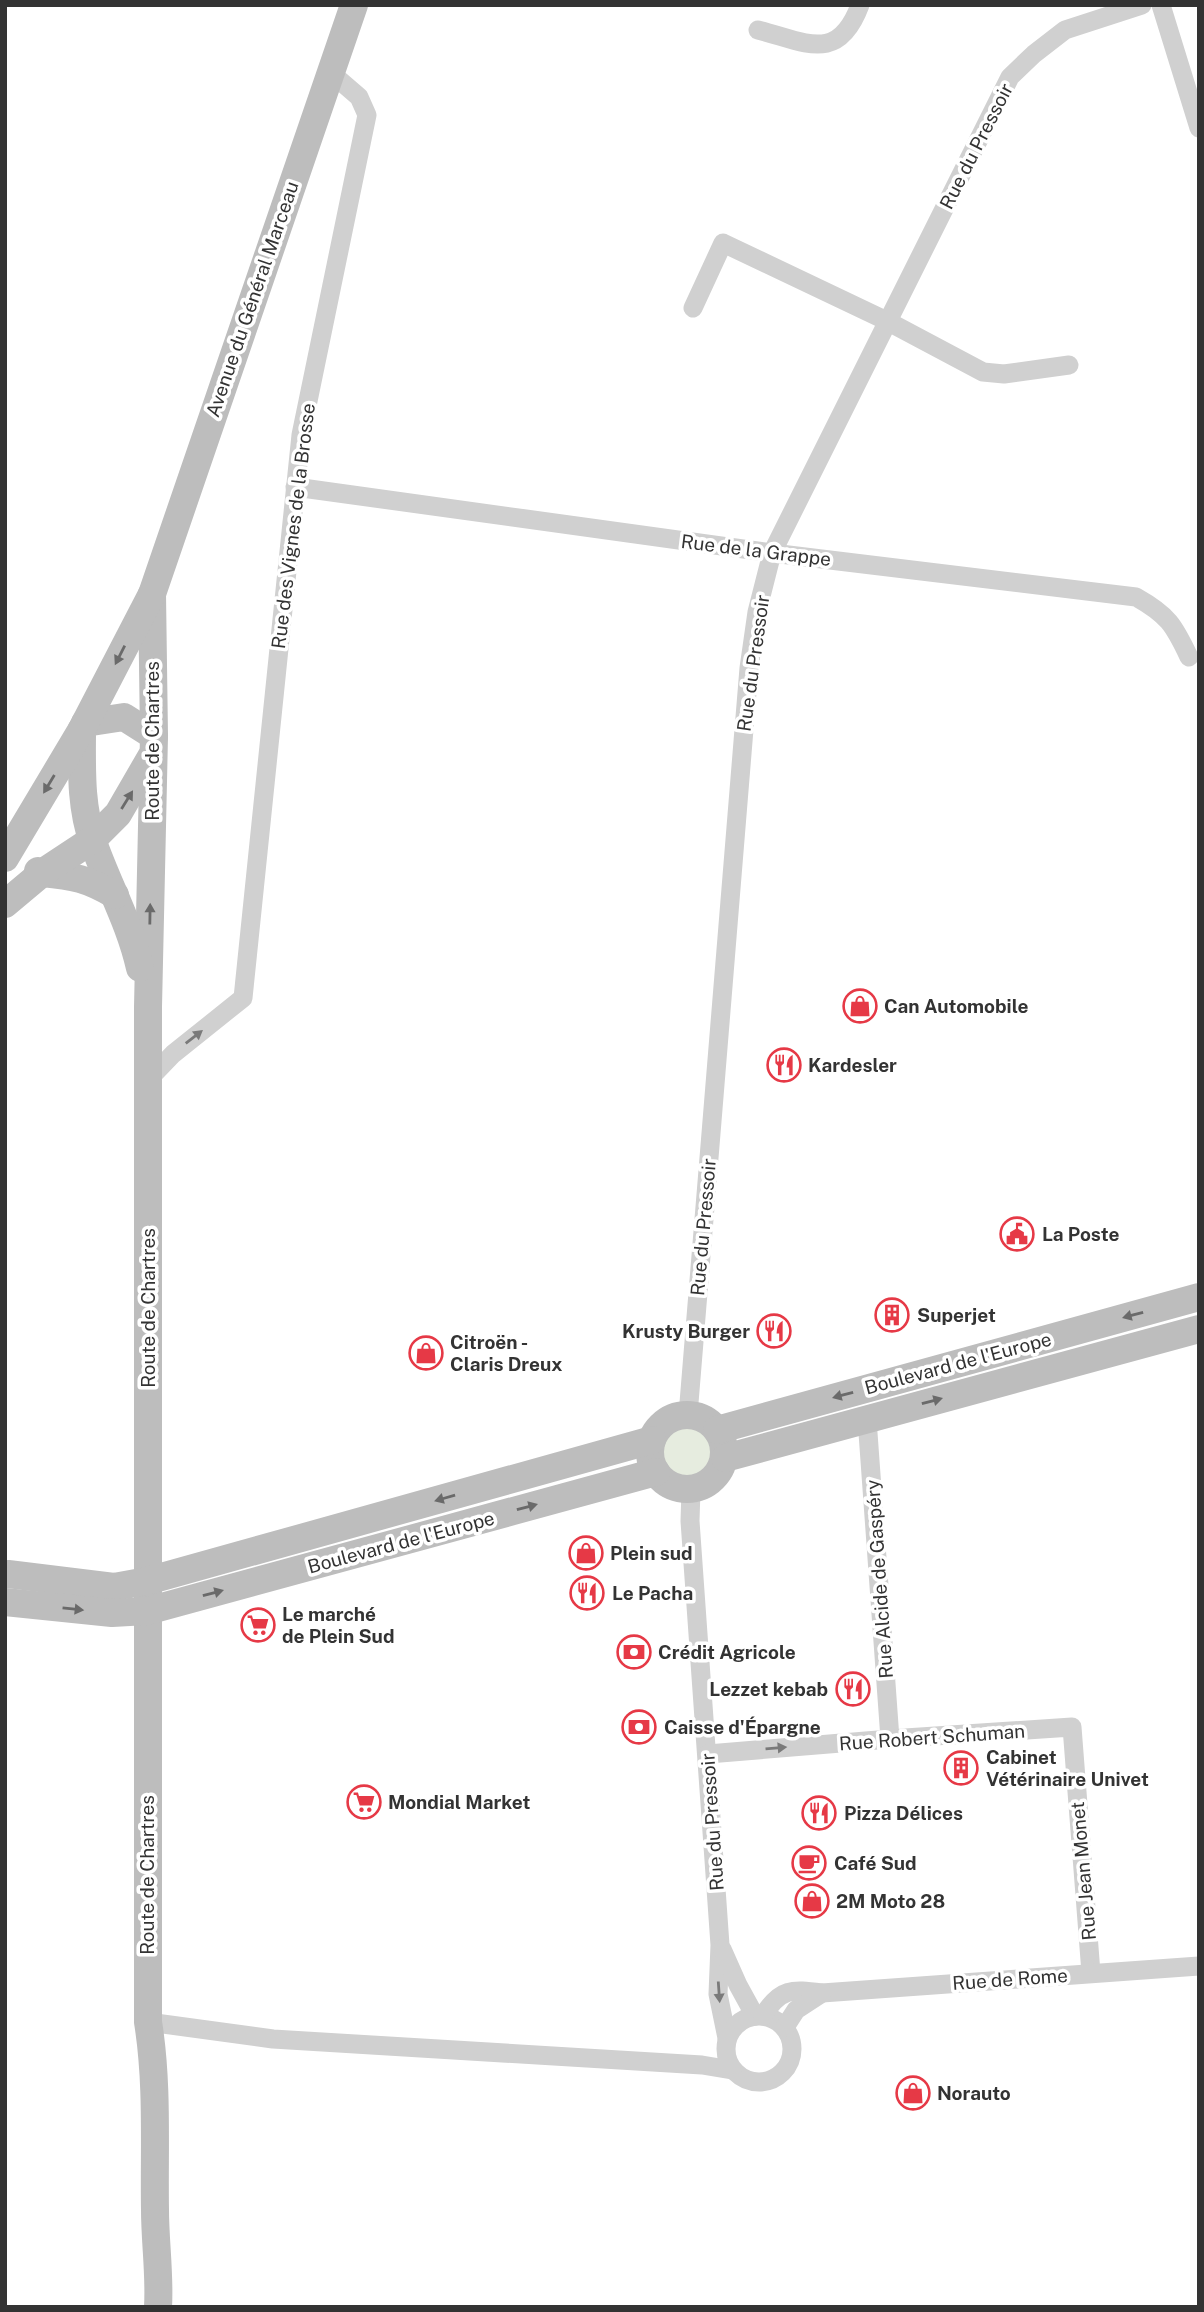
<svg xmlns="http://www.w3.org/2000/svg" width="1204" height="2312" viewBox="0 0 1204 2312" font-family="'Public Sans',sans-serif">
  <rect width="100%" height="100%" fill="#fff"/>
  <!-- green -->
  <circle fill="#e6ecdf" cx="687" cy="1451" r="30"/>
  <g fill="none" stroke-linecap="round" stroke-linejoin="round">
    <!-- street -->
    <g stroke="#d0d0d0" stroke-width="19">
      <polyline points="1161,5 1199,128"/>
      <path d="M758,30C806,42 838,64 860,5"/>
      <polyline points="693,308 723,243 887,321 983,372 1004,374 1069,365"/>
      <path d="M295,487L772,553L1136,597C1168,615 1174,625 1189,657"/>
      <polyline points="149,1079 173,1054 243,998 301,435 367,115 359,97 330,72"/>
      <polyline points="688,1415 749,668 757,612 772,553 1010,77 1034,54 1065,30 1142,5"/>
      <polyline points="867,1419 890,1739"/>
      <polyline points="691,1490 690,1521 720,1945 718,1994 727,2038"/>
      <polyline points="708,1754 890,1739 1072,1727 1091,1973"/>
      <polyline points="722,1949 738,1985 755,2016"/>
      <circle cx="759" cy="2049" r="33"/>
      <path d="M763,2016C780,1988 792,1989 822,1993L1199,1966"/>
      <polyline points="148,2022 273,2039 702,2065 732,2070"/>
      <polyline points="785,2027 796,2010 822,1993"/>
    </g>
    <!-- secondary -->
    <g stroke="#bdbdbd" stroke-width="28">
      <path d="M152,594L154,736L148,1007V2022C158,2084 154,2148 155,2210C155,2242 160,2275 158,2307"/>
      <polyline points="85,723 124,717 154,736"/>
      <path d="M82,729C82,767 80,806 93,842C108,885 130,923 140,968"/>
      <polyline points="5,858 82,729 152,594 354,5"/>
      <path d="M38,871L42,873C74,876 88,879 115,895"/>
      <polyline points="5,904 42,873 92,840 118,814 151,757"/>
      <circle cx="687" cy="1452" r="37"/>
      <polyline points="717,1430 1199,1297"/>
      <polyline points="725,1458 1199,1329"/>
      <polyline points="8,1574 114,1587 147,1581 652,1440"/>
      <polyline points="5,1602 112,1613 147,1611 656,1472"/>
    </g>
  </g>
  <!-- one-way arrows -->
  <defs><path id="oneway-solid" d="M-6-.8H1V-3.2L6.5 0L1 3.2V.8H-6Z" transform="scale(1.75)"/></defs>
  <g fill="#6a6a6a">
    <use href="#oneway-solid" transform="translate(120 655) rotate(117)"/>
    <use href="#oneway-solid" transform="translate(49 784) rotate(121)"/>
    <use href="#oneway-solid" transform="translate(127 800) rotate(-58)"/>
    <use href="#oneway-solid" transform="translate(150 914) rotate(-89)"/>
    <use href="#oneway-solid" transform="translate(1133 1315) rotate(165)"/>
    <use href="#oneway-solid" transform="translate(843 1395) rotate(165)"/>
    <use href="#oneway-solid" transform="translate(932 1401) rotate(-15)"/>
    <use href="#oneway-solid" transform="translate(445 1498) rotate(164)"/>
    <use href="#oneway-solid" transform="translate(527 1507) rotate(-15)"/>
    <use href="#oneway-solid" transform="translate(213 1593) rotate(-15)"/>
    <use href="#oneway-solid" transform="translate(73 1609) rotate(6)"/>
  </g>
  <g fill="#7a7a7a">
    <use href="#oneway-solid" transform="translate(194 1037) rotate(-38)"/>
    <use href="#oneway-solid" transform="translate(776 1748) rotate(-5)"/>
    <use href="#oneway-solid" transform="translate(719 1992) rotate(86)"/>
  </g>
  <!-- icons -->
  <defs>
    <symbol id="shop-ring" viewBox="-11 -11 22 22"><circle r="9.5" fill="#fff" stroke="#e63946" stroke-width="1.5"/><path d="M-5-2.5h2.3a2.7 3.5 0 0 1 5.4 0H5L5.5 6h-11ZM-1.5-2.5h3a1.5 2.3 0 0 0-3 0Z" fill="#e63946"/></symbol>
    <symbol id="restaurant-ring" viewBox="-11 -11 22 22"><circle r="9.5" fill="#fff" stroke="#e63946" stroke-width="1.5"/><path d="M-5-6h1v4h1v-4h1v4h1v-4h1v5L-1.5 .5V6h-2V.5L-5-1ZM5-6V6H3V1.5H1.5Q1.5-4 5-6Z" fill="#e63946"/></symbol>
    <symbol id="civic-ring" viewBox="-11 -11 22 22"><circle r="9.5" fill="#fff" stroke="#e63946" stroke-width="1.5"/><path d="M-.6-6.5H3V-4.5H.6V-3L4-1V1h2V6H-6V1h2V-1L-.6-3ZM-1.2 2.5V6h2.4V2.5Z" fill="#e63946"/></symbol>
    <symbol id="building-ring" viewBox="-11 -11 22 22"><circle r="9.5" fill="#fff" stroke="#e63946" stroke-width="1.5"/><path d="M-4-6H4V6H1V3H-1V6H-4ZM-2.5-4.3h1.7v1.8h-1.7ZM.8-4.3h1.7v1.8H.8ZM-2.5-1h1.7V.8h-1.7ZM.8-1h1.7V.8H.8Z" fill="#e63946"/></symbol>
    <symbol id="supermarket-ring" viewBox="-11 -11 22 22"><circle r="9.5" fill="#fff" stroke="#e63946" stroke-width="1.5"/><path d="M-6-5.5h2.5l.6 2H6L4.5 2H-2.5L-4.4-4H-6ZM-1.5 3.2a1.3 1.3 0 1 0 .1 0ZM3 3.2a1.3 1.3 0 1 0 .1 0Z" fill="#e63946"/></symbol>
    <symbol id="bank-ring" viewBox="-11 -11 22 22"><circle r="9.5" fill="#fff" stroke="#e63946" stroke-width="1.5"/><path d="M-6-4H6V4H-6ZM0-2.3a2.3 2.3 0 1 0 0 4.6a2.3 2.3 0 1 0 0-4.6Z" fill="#e63946"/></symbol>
    <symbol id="cafe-ring" viewBox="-11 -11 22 22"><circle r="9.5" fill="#fff" stroke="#e63946" stroke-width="1.5"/><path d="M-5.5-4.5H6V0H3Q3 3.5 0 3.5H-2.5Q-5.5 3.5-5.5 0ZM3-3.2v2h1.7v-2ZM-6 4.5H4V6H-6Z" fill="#e63946"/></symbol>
  </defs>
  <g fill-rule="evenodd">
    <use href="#shop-ring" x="841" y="987" width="38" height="38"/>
    <use href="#restaurant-ring" x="765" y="1046" width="38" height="38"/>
    <use href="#civic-ring" x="998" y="1215" width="38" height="38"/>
    <use href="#building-ring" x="873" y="1296" width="38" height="38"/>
    <use href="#restaurant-ring" x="755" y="1312" width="38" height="38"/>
    <use href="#shop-ring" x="407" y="1334" width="38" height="38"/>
    <use href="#shop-ring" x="567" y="1534" width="38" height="38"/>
    <use href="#restaurant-ring" x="568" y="1574" width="38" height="38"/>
    <use href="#supermarket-ring" x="239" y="1606" width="38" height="38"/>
    <use href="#bank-ring" x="615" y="1633" width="38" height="38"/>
    <use href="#restaurant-ring" x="834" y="1670" width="38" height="38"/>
    <use href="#bank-ring" x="620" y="1708" width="38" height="38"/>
    <use href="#building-ring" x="942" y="1749" width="38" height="38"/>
    <use href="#supermarket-ring" x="345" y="1783" width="38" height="38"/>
    <use href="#restaurant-ring" x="800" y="1794" width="38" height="38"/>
    <use href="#cafe-ring" x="790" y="1844" width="38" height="38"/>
    <use href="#shop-ring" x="793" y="1882" width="38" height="38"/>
    <use href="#shop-ring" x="894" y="2074" width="38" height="38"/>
  </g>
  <g text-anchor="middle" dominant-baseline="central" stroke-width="7" stroke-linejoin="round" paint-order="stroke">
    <!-- street labels -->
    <g font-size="19" fill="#333" stroke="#fff">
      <text transform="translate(976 146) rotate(-63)">Rue du Pressoir</text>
      <text transform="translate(252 299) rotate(-71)">Avenue du Général Marceau</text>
      <text transform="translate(293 526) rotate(-83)">Rue des Vignes de la Brosse</text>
      <text transform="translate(756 550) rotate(7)">Rue de la Grappe</text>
      <text transform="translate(753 663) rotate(-82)">Rue du Pressoir</text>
      <text transform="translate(152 741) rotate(-90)">Route de Chartres</text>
      <text transform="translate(703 1227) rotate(-85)">Rue du Pressoir</text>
      <text transform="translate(148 1308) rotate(-90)">Route de Chartres</text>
      <text transform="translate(958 1363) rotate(-15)">Boulevard de l'Europe</text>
      <text transform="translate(401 1542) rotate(-15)">Boulevard de l'Europe</text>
      <text transform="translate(879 1579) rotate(-94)">Rue Alcide de Gaspéry</text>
      <text transform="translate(932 1737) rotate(-4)">Rue Robert Schuman</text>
      <text transform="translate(712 1822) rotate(-94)">Rue du Pressoir</text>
      <text transform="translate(1083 1871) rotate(-95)">Rue Jean Monet</text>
      <text transform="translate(147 1875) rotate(-90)">Route de Chartres</text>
      <text transform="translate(1010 1979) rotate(-4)">Rue de Rome</text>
    </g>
    <!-- poi labels -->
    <g font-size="19" font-weight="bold" fill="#333" stroke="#fff" text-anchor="start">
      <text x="884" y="1006">Can Automobile</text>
      <text x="808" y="1065">Kardesler</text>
      <text x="1042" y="1234">La Poste</text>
      <text x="917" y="1315">Superjet</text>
      <text x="750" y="1331" text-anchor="end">Krusty Burger</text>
      <text x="450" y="1342">Citroën -<tspan x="450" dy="22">Claris Dreux</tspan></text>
      <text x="610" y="1553">Plein sud</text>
      <text x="612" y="1593">Le Pacha</text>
      <text x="282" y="1614">Le marché<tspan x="282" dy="22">de Plein Sud</tspan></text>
      <text x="658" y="1652">Crédit Agricole</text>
      <text x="828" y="1689" text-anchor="end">Lezzet kebab</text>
      <text x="664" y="1727">Caisse d'Épargne</text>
      <text x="986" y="1757">Cabinet<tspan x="986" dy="22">Vétérinaire Univet</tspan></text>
      <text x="388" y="1802">Mondial Market</text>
      <text x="844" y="1813">Pizza Délices</text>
      <text x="834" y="1863">Café Sud</text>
      <text x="836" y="1901">2M Moto 28</text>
      <text x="937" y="2093">Norauto</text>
    </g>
  </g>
  <!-- border -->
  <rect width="1204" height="2312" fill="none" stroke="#333333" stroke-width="14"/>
</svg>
